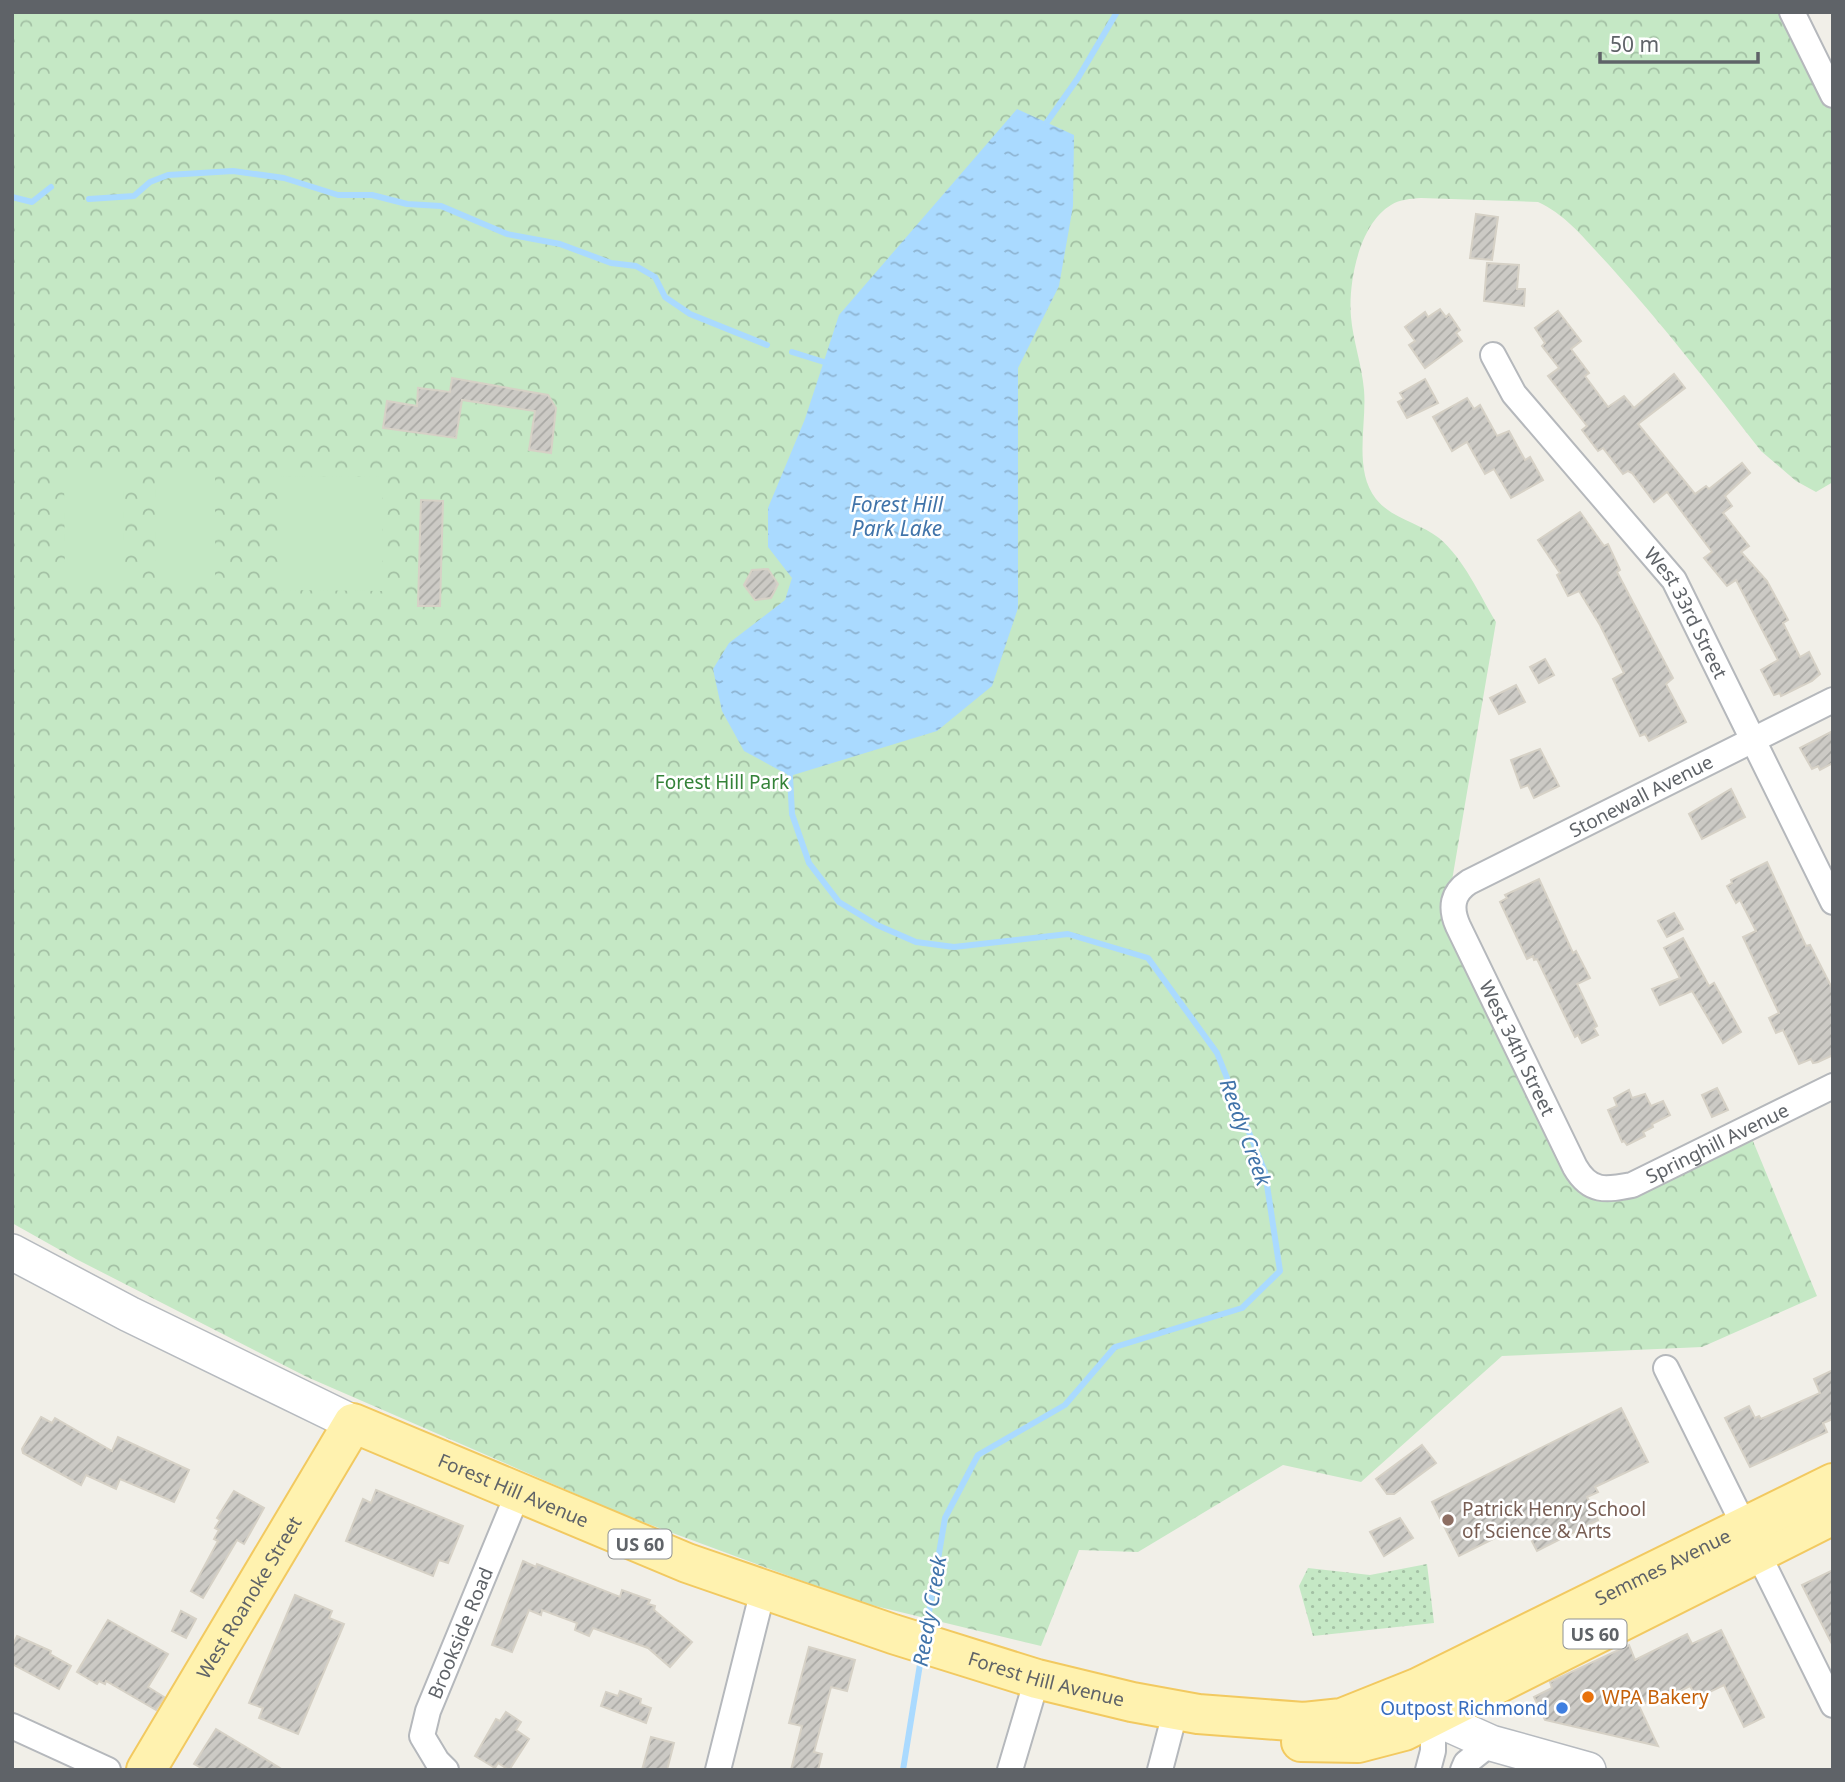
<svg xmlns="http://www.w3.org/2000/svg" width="1845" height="1782" viewBox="0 0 1845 1782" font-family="'Noto Sans',sans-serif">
  <defs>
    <pattern id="grass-dots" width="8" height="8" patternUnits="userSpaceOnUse" patternTransform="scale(1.75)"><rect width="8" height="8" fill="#c5e8c5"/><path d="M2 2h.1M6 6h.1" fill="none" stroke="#a3c0a4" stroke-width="1.8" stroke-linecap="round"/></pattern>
    <pattern id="forest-crowns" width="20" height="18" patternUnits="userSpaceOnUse" patternTransform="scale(1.75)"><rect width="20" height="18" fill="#c5e8c5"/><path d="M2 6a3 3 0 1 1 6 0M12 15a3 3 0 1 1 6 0" fill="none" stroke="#a3c0a4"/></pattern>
    <pattern id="water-ripples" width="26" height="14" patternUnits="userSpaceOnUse" patternTransform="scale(1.75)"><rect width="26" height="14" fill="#aadaff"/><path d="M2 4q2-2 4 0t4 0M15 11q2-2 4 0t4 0" fill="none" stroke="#8eb4d2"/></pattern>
    <pattern id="building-hatch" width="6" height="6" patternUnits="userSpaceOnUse" patternTransform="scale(1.75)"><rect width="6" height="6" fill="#cccac5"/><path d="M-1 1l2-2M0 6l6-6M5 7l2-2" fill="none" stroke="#a9a8a4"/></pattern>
  </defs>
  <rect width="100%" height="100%" fill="#f1efe8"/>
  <!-- grass -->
  <polygon fill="url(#grass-dots)" points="1427,1564 1434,1623 1313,1636 1299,1586 1308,1568 1370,1575"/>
  <!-- forest -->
  <path fill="url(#forest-crowns)" d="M12,12H1791L1833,97V482L1816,492L1796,481L1761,451C1712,388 1663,325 1609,265C1587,242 1567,215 1538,202L1421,198C1411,199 1400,199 1391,205C1359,224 1348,283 1351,317C1353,341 1362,365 1364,390C1367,424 1353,470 1376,499C1392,519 1420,523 1439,538C1464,559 1479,594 1496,622L1448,904L1596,1187L1748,1129L1817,1296L1702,1347L1502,1356L1361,1482L1283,1465L1138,1552L1079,1550L1041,1646L859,1602L624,1515L307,1377L76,1259L12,1223Z"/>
  <!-- garden -->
  <g fill="#c5e8c5">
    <polygon points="155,471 215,471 215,585 156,585"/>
    <polygon points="64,474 124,474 123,585 65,585"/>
    <polygon points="278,476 382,477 382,591 278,590"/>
  </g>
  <!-- water -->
  <polygon fill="url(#water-ripples)" points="1017,109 1074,135 1073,206 1059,286 1018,368 1018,608 992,686 937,731 790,776 744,751 722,711 713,669 729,643 785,600 792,578 768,547 768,508 805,419 839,315"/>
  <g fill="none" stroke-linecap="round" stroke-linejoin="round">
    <!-- stream -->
    <g stroke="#aadaff" stroke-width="6">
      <polyline points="1047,122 1078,78 1117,12"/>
      <polyline points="12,197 32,202 51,187"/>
      <polyline points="89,199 134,196 150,182 168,175 233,171 284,178 338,195 372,195 407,204 441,206 507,234 560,244 611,263 636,266 655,277 665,297 690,314 767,345"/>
      <polyline points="792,352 824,362"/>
      <polyline points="790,776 792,814 809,863 839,902 877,925 916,942 954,947 1068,934 1148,958 1217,1053 1265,1172 1280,1271 1242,1308 1115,1347 1065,1405 978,1455 945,1518 926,1630"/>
      <polyline points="903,1770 921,1658"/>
    </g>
  </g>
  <!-- building -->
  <g fill="url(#building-hatch)" stroke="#d6d1c6" stroke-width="2">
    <polygon points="1476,214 1498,217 1492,260 1470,258"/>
    <polygon points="1487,263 1519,265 1517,289 1525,289 1524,306 1484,301"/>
    <polygon points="1440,309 1446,317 1449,314 1460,330 1456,333 1462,341 1425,368 1409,345 1415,341 1405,327 1425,312 1428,317"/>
    <polygon points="1558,311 1581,341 1571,349 1589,373 1585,376 1608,407 1624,396 1634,408 1674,374 1685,388 1638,424 1695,494 1706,486 1709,489 1742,463 1750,473 1725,496 1732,506 1723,513 1749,546 1741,552 1767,581 1788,620 1783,623 1800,657 1809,652 1820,674 1812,681 1781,696 1780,693 1774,695 1761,670 1778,660 1736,580 1727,586 1704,558 1712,552 1667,492 1654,502 1632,473 1628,471 1623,474 1603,448 1598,451 1582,430 1587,426 1548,376 1559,368 1542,346 1545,343 1535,328"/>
    <polygon points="452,378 548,395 556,408 551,453 529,450 535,411 462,400 456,438 383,428 387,401 417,406 418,388 450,392"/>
    <polygon points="1425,379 1438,403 1407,418 1398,402 1404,399 1400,393"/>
    <polygon points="1467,398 1474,409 1480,405 1497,436 1509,431 1525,460 1530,457 1543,480 1511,498 1494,469 1485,474 1467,442 1452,451 1433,417"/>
    <polygon points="421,500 443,501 440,606 418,606"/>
    <polygon points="1580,512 1604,546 1608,544 1620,570 1617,572 1673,678 1666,684 1686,722 1649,741 1645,734 1640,736 1613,679 1624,673 1600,625 1579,591 1568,596 1557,575 1560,573 1538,540"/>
    <polygon points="768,569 778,584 771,598 755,600 744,585 752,570"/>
    <polygon points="1545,659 1554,675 1539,683 1530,667"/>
    <polygon points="1516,685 1525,702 1499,714 1490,698"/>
    <polygon points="1833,731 1833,763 1820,770 1818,766 1812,769 1800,748"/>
    <polygon points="1540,749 1559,786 1534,798 1528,785 1521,788 1511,760"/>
    <polygon points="1731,789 1745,817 1702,839 1689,814"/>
    <polygon points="1767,862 1806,946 1810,945 1833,990 1833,1055 1818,1062 1813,1063 1811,1059 1799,1064 1783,1030 1776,1033 1769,1018 1779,1013 1743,937 1756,931 1740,900 1736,903 1727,886 1732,883 1731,880"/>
    <polygon points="1539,879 1573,953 1576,951 1590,978 1577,984 1597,1026 1594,1028 1598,1035 1582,1043 1578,1035 1575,1037 1537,959 1534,960 1533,956 1527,959 1500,902 1507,898 1505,895"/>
    <polygon points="1674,913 1683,929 1667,937 1658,921"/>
    <polygon points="1683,938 1709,986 1714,983 1741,1032 1723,1043 1692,991 1660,1005 1652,989 1680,978 1664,948"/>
    <polygon points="1717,1088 1728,1110 1712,1117 1702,1095"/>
    <polygon points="1629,1090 1632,1098 1645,1094 1651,1106 1663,1101 1670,1115 1652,1124 1653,1127 1643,1132 1645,1136 1627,1145 1624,1141 1622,1142 1608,1110 1617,1106 1614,1098"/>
    <polygon points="1833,1370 1833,1419 1823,1423 1827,1432 1750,1467 1725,1418 1749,1406 1755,1418 1759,1416 1761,1419 1820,1393 1814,1379"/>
    <polygon points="1621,1408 1648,1462 1595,1487 1598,1492 1587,1497 1598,1520 1537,1551 1525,1528 1515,1533 1513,1529 1459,1556 1432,1502"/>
    <polygon points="41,1417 52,1423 55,1418 112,1451 118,1437 189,1470 174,1502 120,1479 116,1489 86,1475 81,1485 23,1453 22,1449"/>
    <polygon points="1422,1445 1436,1463 1394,1494 1387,1494 1376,1479"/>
    <polygon points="376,1490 463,1526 448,1563 439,1560 433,1576 346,1541 363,1499 371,1503"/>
    <polygon points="234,1491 264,1508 244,1544 237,1540 203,1598 191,1591 218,1541 214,1539 219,1530 215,1528 220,1520 217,1518"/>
    <polygon points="1400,1518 1413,1538 1384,1556 1370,1532"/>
    <polygon points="523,1561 536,1567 537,1564 620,1597 622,1590 650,1600 648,1604 655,1606 654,1610 692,1642 670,1667 648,1648 593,1628 589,1636 575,1630 577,1623 542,1610 541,1615 529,1610 512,1652 492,1645"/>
    <polygon points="1833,1570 1833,1646 1802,1585"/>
    <polygon points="295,1595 332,1611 329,1618 344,1624 298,1734 259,1718 263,1708 249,1703"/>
    <polygon points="181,1611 196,1619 186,1638 172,1631"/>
    <polygon points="108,1620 168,1654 148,1687 164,1697 156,1710 106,1681 105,1684 99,1681 97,1684 77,1672"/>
    <polygon points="1721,1630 1764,1717 1744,1727 1724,1685 1697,1698 1690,1686 1670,1696 1668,1692 1639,1706 1658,1746 1545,1720 1534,1697 1552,1688 1550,1682 1629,1645 1635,1660 1687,1634 1692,1644"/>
    <polygon points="17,1636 51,1651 50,1654 71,1666 59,1689 12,1664 12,1647"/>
    <polygon points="809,1647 855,1660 847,1691 831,1687 814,1752 822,1754 818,1770 791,1770 802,1726 789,1723"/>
    <polygon points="620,1691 641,1699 640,1704 651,1708 646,1723 601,1706 606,1692 618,1696"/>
    <polygon points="506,1712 521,1722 516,1730 529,1739 509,1770 498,1763 495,1768 475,1756 496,1719 500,1721"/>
    <polygon points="216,1729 246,1747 283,1770 205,1770 194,1764"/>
    <polygon points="651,1737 674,1743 667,1770 642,1770"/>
  </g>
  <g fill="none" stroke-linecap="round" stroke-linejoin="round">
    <defs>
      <g id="street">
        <polyline points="1792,12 1833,95"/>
        <path id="s1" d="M1493,355L1514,394L1674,580L1833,902"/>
        <path id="s2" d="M1833,700L1469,882C1452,893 1450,908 1458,926L1575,1167C1590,1193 1606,1190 1632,1185L1833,1086"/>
        <polyline points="1666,1368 1833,1705"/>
        <polyline points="12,1726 108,1770"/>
        <path id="s3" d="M446,1770L437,1761L422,1736L428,1711L518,1493"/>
        <polyline points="718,1770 763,1590"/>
        <polyline points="1010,1770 1037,1679"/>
        <polyline points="1160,1770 1176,1709"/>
        <polyline points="1428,1770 1433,1751 1433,1717"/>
        <polyline points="1463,1770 1466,1763 1491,1743"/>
      </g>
      <g id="secondary">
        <polyline points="12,1252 129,1314 353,1423"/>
        <polyline points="1422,1697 1433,1717 1491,1743 1588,1770"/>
      </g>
      <g id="primary">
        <polyline points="1301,1742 1358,1743 1404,1731 1833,1515"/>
        <path id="s4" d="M146,1770L353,1423L687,1563L893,1634L1037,1679L1132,1702L1198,1714L1304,1722L1342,1718L1417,1688L1833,1483"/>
      </g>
    </defs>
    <!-- street casing -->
    <use href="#street" stroke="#b5b8bc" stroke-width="28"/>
    <!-- secondary casing -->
    <use href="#secondary" stroke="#b6babf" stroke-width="38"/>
    <!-- primary casing -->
    <use href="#primary" stroke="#f2c960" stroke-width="42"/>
    <!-- street -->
    <use href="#street" stroke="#fff" stroke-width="24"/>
    <!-- secondary -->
    <use href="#secondary" stroke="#fff" stroke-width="35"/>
    <!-- primary -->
    <use href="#primary" stroke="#fff2af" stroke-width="38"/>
  </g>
  <!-- markers -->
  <circle fill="#8d6e63" stroke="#fff" stroke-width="2.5" cx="1448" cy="1520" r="7"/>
  <circle fill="#e8710a" stroke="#fff" stroke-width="2.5" cx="1588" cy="1697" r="7"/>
  <circle fill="#3f7fe0" stroke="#fff" stroke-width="2.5" cx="1562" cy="1708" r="7"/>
  <g text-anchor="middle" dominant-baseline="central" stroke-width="5" stroke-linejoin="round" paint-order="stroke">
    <!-- shield labels -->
    <g fill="#fff" stroke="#8f9295" stroke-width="2">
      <rect x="608.5" y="1529.5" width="63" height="29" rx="5"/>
      <rect x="1563.5" y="1619.5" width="63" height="29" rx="5"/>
    </g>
    <g font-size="18" font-weight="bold" fill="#5f6368">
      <text x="640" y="1544">US 60</text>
      <text x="1595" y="1634">US 60</text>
    </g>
    <!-- street labels -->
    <g font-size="19" fill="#5f6368" stroke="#fff">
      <text stroke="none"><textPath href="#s1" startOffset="324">West 33rd Street</textPath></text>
      <text transform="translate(1641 796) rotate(-27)">Stonewall Avenue</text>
      <text stroke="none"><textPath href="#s2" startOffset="593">West 34th Street</textPath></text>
      <text stroke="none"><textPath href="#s2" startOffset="886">Springhill Avenue</textPath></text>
      <text stroke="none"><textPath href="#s4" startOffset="578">Forest Hill Avenue</textPath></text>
      <text stroke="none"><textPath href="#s4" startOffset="1799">Semmes Avenue</textPath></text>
      <text stroke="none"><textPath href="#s4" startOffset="201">West Roanoke Street</textPath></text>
      <text stroke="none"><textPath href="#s3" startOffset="152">Brookside Road</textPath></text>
      <text stroke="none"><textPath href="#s4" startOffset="1144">Forest Hill Avenue</textPath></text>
    </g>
    <!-- park labels -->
    <g font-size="19" fill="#348238" stroke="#fff">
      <text x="722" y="782">Forest Hill Park</text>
    </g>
    <!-- education labels -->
    <g font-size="19" fill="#785e54" stroke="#fff" text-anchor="start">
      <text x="1462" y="1509">Patrick Henry School<tspan x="1462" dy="22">of Science &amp; Arts</tspan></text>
    </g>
    <!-- food labels -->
    <g font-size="19" fill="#c56008" stroke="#fff" text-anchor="start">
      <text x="1602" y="1697">WPA Bakery</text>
    </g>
    <!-- shop labels -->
    <g font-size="19" fill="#366cbe" stroke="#fff" text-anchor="end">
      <text x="1548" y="1708">Outpost Richmond</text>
    </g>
    <!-- water labels -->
    <g font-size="21" font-style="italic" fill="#4174aa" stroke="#fff">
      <text x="897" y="504">Forest Hill<tspan x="897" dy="24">Park Lake</tspan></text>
      <text transform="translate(1246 1132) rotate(70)">Reedy Creek</text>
      <text transform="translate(929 1611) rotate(-80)">Reedy Creek</text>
    </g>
  </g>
  <!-- border -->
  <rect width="1845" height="1782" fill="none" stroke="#5f6368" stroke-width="28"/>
  <!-- scale -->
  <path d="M1600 52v10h158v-10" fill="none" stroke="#5f6368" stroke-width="3.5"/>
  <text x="1610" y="52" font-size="21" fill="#5f6368" stroke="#ffffff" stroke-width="5" paint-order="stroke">50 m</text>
</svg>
